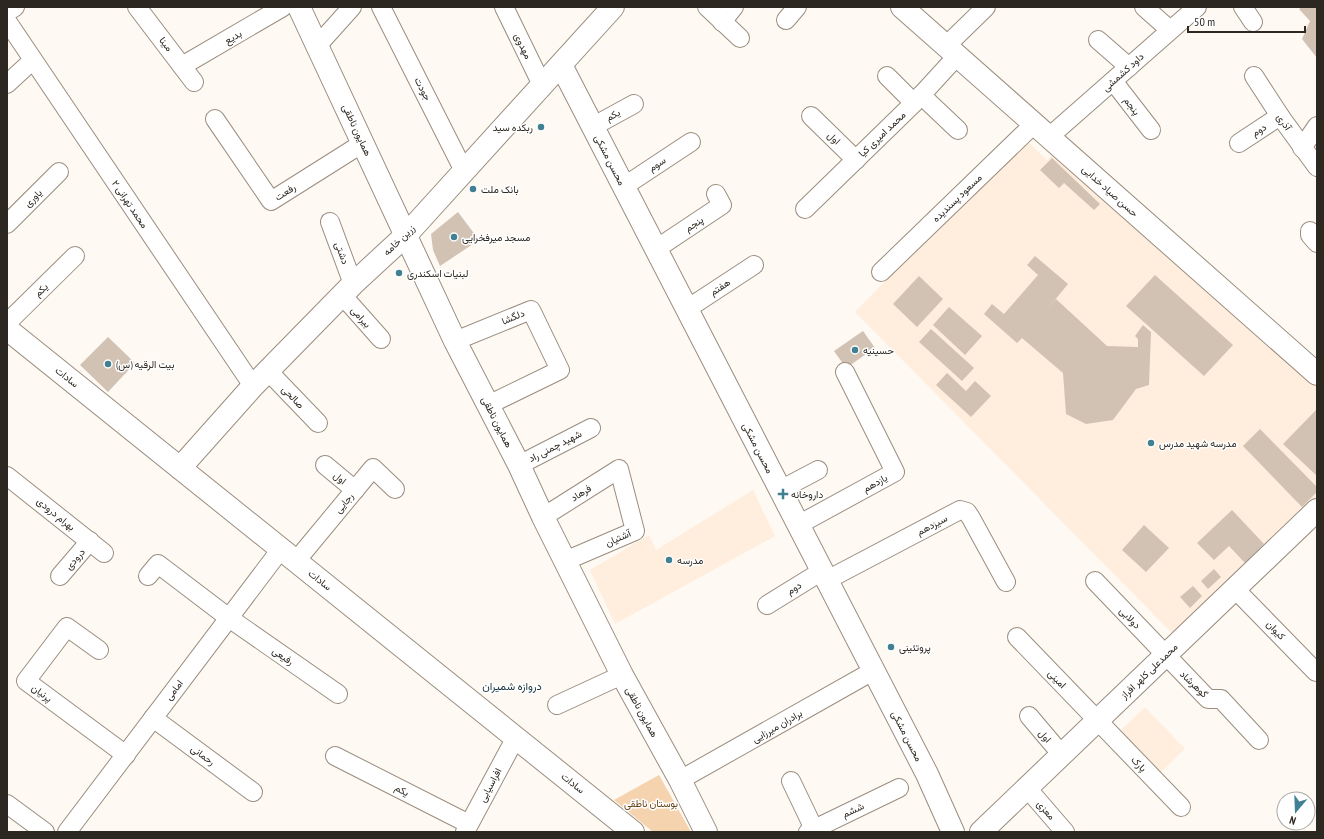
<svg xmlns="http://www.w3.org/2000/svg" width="1324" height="839" viewBox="0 0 1324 839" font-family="'PT Sans Narrow',Vazirmatn,sans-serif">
  <rect width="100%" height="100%" fill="#fff9f3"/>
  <!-- built -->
  <g fill="#fed">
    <polygon points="1024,138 1047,160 1054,153 1317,382 1317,504 1178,639 855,312"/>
    <polygon points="753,490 775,536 615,624 590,570 649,535 656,550"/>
    <polygon points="1145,707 1185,749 1159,774 1119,732"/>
  </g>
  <!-- green -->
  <polygon fill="#f6d3af" points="659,775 691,832 653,832 614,800"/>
  <!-- building -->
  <g fill="#d1c2b4">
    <polygon points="1302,7 1317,7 1317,58 1302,39 1310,21 1299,9"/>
    <polygon points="1052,158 1100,204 1094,210 1064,183 1059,188 1040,170"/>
    <polygon points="458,212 479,240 440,266 433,250 431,234"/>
    <polygon points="1035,256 1068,284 1045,312 1056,299 1107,346 1138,347 1138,339 1135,336 1143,325 1151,332 1149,385 1136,389 1113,420 1086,424 1066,414 1063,373 1022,338 1017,343 984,314 992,304 1004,314 1038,275 1027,265"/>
    <polygon points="1155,275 1233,345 1204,376 1126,306"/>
    <polygon points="919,276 943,299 917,327 893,304"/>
    <polygon points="949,307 982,336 965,355 933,325"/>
    <polygon points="931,329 974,368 962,381 919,342"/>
    <polygon points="863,331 875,348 846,368 834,351"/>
    <polygon points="108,337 135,363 108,392 80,365"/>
    <polygon points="947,373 966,391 975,381 991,396 971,417 936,385"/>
    <polygon points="1317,409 1317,476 1283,444"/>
    <polygon points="1260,429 1317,487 1317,492 1302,507 1243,446"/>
    <polygon points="1232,510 1264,544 1245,563 1229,546 1214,560 1197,543"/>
    <polygon points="1144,525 1169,548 1146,572 1122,550"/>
    <polygon points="1214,569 1221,577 1208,589 1201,581"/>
    <polygon points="1193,586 1202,596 1190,608 1180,597"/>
  </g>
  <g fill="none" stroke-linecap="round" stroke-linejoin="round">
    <defs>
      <g id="minor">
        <polyline points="137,7 194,82"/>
        <polyline points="381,7 464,171"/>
        <polyline points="504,7 542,85"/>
        <polyline points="707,7 740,38"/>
        <polyline points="1144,7 1170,30"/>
        <polyline points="1243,7 1253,22"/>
        <polyline points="7,12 15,7"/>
        <polyline points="786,20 797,7"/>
        <polyline points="7,21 253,386"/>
        <polyline points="722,22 734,7"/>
        <polyline points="1098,40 1129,67"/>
        <polyline points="317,46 352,7"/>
        <polyline points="946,46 986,7"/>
        <polyline points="182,66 283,7"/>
        <polyline points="887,76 914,103"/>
        <polyline points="1254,76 1280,116 1317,167"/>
        <polyline points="1113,81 1151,130"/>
        <polyline points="7,84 33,60"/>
        <polyline points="921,95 958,130"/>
        <polyline points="811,116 856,160"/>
        <polyline points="215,119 271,201 363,143"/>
        <polyline points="592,127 634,104"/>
        <polyline points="1049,137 1197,7"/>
        <polyline points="1239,143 1280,116"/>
        <polyline points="1302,148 1317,126"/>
        <polyline points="623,187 691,142"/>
        <polyline points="805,209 914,103 957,56"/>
        <polyline points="330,222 353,284"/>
        <polyline points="7,224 59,172"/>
        <polyline points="1310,231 1310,235 1317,243"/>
        <polyline points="656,249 722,205 716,194"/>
        <polyline points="881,272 1034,124"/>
        <polyline points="342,295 381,339"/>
        <polyline points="687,309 754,265"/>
        <polyline points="7,323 75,256"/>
        <polyline points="455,341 531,310 560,370 488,405"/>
        <polyline points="268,371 318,423"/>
        <polyline points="325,465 355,490"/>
        <polyline points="519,465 591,428"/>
        <polyline points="7,476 104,553"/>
        <polyline points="780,490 818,470"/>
        <polyline points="543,517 619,469 635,531 565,561"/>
        <polyline points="798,525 895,472 845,372"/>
        <polyline points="296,561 373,468 395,489"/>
        <polyline points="60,576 90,541"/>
        <polyline points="148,576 158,564 229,618 338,694"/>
        <polyline points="827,580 960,510 967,512 971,518 1006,582"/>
        <polyline points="1095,581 1208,699 1221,699 1259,740"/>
        <polyline points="1235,589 1316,672"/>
        <polyline points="767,605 822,571"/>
        <polyline points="1017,637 1181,807"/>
        <polyline points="99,650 67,627 26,681 126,755"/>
        <polyline points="557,705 622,675"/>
        <polyline points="1029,716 1062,755"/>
        <polyline points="153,718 253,792"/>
        <polyline points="335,756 469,824"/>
        <polyline points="680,780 873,671"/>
        <polyline points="791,781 814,829"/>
        <polyline points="1027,788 1065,832"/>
        <polyline points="7,804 45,832"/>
        <polyline points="67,832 281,549"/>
        <polyline points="465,832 516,737"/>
        <polyline points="808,832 899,788"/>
      </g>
      <g id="tertiary">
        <polyline points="902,7 1317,374"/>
        <polyline points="7,329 633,832"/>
        <polyline points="180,468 253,386 353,284 406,235"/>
        <polyline points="981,832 1317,510"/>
      </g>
      <g id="secondary">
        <polyline points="299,7 455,341 519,465 543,517 622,675 680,780 706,832"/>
        <polyline points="561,65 927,774 953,832"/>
        <polyline points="406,235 613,7"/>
      </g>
    </defs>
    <!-- minor casing -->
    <use href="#minor" stroke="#9a8d7f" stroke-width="20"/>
    <!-- tertiary casing -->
    <use href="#tertiary" stroke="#9a8d7f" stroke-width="24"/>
    <!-- secondary casing -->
    <use href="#secondary" stroke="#9a8d7f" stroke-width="24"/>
    <!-- minor -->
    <use href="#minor" stroke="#fff" stroke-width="18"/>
    <!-- tertiary -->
    <use href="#tertiary" stroke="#fff" stroke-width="22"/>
    <!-- secondary -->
    <use href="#secondary" stroke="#fff" stroke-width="22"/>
  </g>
  <!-- markers -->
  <g fill="#408093" stroke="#fff" stroke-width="1.5">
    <circle cx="541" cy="127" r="4"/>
    <circle cx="473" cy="189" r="4"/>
    <circle cx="454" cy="237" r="4"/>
    <circle cx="399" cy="273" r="4"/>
    <circle cx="855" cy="350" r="4"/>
    <circle cx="108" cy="364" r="4"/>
    <circle cx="1151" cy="443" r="4"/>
    <path d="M781 488h4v4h4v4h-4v4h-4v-4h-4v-4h4z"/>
    <circle cx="669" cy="560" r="4"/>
    <circle cx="891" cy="647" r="4"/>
  </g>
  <g text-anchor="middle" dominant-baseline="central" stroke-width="3" stroke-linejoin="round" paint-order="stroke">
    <!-- street labels -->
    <g font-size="10" fill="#2c2721" stroke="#fff">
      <text transform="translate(233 37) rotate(-30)">بدیع</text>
      <text transform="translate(166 44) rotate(53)">مینا</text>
      <text transform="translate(523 46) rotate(64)">مهدوی</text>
      <text transform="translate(1123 72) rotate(-42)">داود کشمشی</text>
      <text transform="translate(423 89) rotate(63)">جودت</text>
      <text transform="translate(1132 106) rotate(53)">پنجم</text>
      <text transform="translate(613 115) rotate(-29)">یکم</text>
      <text transform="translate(1284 122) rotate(56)">آذری</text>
      <text transform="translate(357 130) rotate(65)">همایون ناطقی</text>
      <text transform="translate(1259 130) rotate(-33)">دوم</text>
      <text transform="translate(882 134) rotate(-44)">محمد امیری کیا</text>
      <text transform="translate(834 138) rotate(44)">اول</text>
      <text transform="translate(610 160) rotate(63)">محسن مشکی</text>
      <text transform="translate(657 164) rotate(-34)">سوم</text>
      <text transform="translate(1110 191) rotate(42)">حسن صیاد خدایی</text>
      <text transform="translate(285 192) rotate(-32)">رفعت</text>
      <text transform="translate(33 198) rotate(-45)">یاوری</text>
      <text transform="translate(957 198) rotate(-44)">مسعود پسندیده</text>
      <text transform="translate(130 204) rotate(56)">محمد تهرانی ۲</text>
      <text transform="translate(694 224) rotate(-33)">پنجم</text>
      <text transform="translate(399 240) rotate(-44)">زرین خامه</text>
      <text transform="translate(342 253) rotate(70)">دشتی</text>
      <text transform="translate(720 287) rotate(-33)">هفتم</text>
      <text transform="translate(41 290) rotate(-45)">یکم</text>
      <text transform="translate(361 317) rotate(48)">بیرامی</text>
      <text transform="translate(513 317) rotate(-23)">دلگشا</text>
      <text transform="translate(67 377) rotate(39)">سادات</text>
      <text transform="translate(293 397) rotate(46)">صالحی</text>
      <text transform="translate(497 422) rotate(63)">همایون ناطقی</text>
      <text transform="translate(555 446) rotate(-27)">شهید چمنی راد</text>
      <text transform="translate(758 448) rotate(63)">محسن مشکی</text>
      <text transform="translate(340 478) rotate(39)">اول</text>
      <text transform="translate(875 483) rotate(-29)">یازدهم</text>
      <text transform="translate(581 493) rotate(-32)">فرهاد</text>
      <text transform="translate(344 503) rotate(-50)">رجایی</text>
      <text transform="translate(56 514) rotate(39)">بهرام درودی</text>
      <text transform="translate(932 525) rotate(-28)">سیزدهم</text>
      <text transform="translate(618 538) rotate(-24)">آشتیان</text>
      <text transform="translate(75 559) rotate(-49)">درودی</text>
      <text transform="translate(320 580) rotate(39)">سادات</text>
      <text transform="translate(794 588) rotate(-32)">دوم</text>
      <text transform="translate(1130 618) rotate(46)">دولابی</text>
      <text transform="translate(1276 630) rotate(46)">کیوان</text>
      <text transform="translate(283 656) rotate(35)">رفیعی</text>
      <text transform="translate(1149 671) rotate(-44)">محمدعلی کلهر افراز</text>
      <text transform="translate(1057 679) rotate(46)">امینی</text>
      <text transform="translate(1194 684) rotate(44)">گوهرشاد</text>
      <text transform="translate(174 690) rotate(-53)">امامی</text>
      <text transform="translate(42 693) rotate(36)">پرنیان</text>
      <text transform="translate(642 712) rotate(61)">همایون ناطقی</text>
      <text transform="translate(777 726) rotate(-30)">برادران میرزایی</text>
      <text transform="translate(907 736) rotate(63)">محسن مشکی</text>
      <text transform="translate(1045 736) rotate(49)">اول</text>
      <text transform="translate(203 755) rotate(36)">رحمانی</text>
      <text transform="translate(1139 764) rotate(46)">پارک</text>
      <text transform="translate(573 783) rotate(39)">سادات</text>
      <text transform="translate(490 785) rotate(-62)">افراسیابی</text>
      <text transform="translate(402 790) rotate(27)">یکم</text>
      <text transform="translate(853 810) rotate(-26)">ششم</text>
      <text transform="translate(1046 810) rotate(49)">معزی</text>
    </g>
    <!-- poi labels -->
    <g font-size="10" fill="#2c2721" stroke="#fff" text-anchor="start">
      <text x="533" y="127" text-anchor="end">ربکده سید</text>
      <text x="481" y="189">بانک ملت</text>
      <text x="462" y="237">مسجد میرفخرایی</text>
      <text x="407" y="273">لبنیات اسکندری</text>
      <text x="863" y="350">حسینیه</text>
      <text x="116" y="364">بیت الرقیه (س)</text>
      <text x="1159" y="443">مدرسه شهید مدرس</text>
      <text x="791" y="494">داروخانه</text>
      <text x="677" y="560">مدرسه</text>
      <text x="899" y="647">پروتئینی</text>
    </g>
    <!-- park labels -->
    <g font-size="10" fill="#664319" stroke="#fff">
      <text x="651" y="803">بوستان ناطقی</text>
    </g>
    <!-- neighbourhood labels -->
    <g font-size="11" fill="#15343d" stroke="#fff">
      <text x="512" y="686">دروازه شمیران</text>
    </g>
  </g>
  <!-- border -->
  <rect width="1324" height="839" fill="none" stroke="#2c2721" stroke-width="16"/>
  <!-- north arrow -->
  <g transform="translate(1296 811) rotate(199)"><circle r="19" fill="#ffffff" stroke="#aba9a6"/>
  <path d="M0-3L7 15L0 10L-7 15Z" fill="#408093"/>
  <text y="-6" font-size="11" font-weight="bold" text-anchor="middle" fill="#2c2721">N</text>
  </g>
  <!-- scale -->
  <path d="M1188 26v6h117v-6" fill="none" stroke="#2c2721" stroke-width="2"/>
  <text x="1194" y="26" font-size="12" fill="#2c2721" stroke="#ffffff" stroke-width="3" paint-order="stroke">50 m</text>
</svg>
